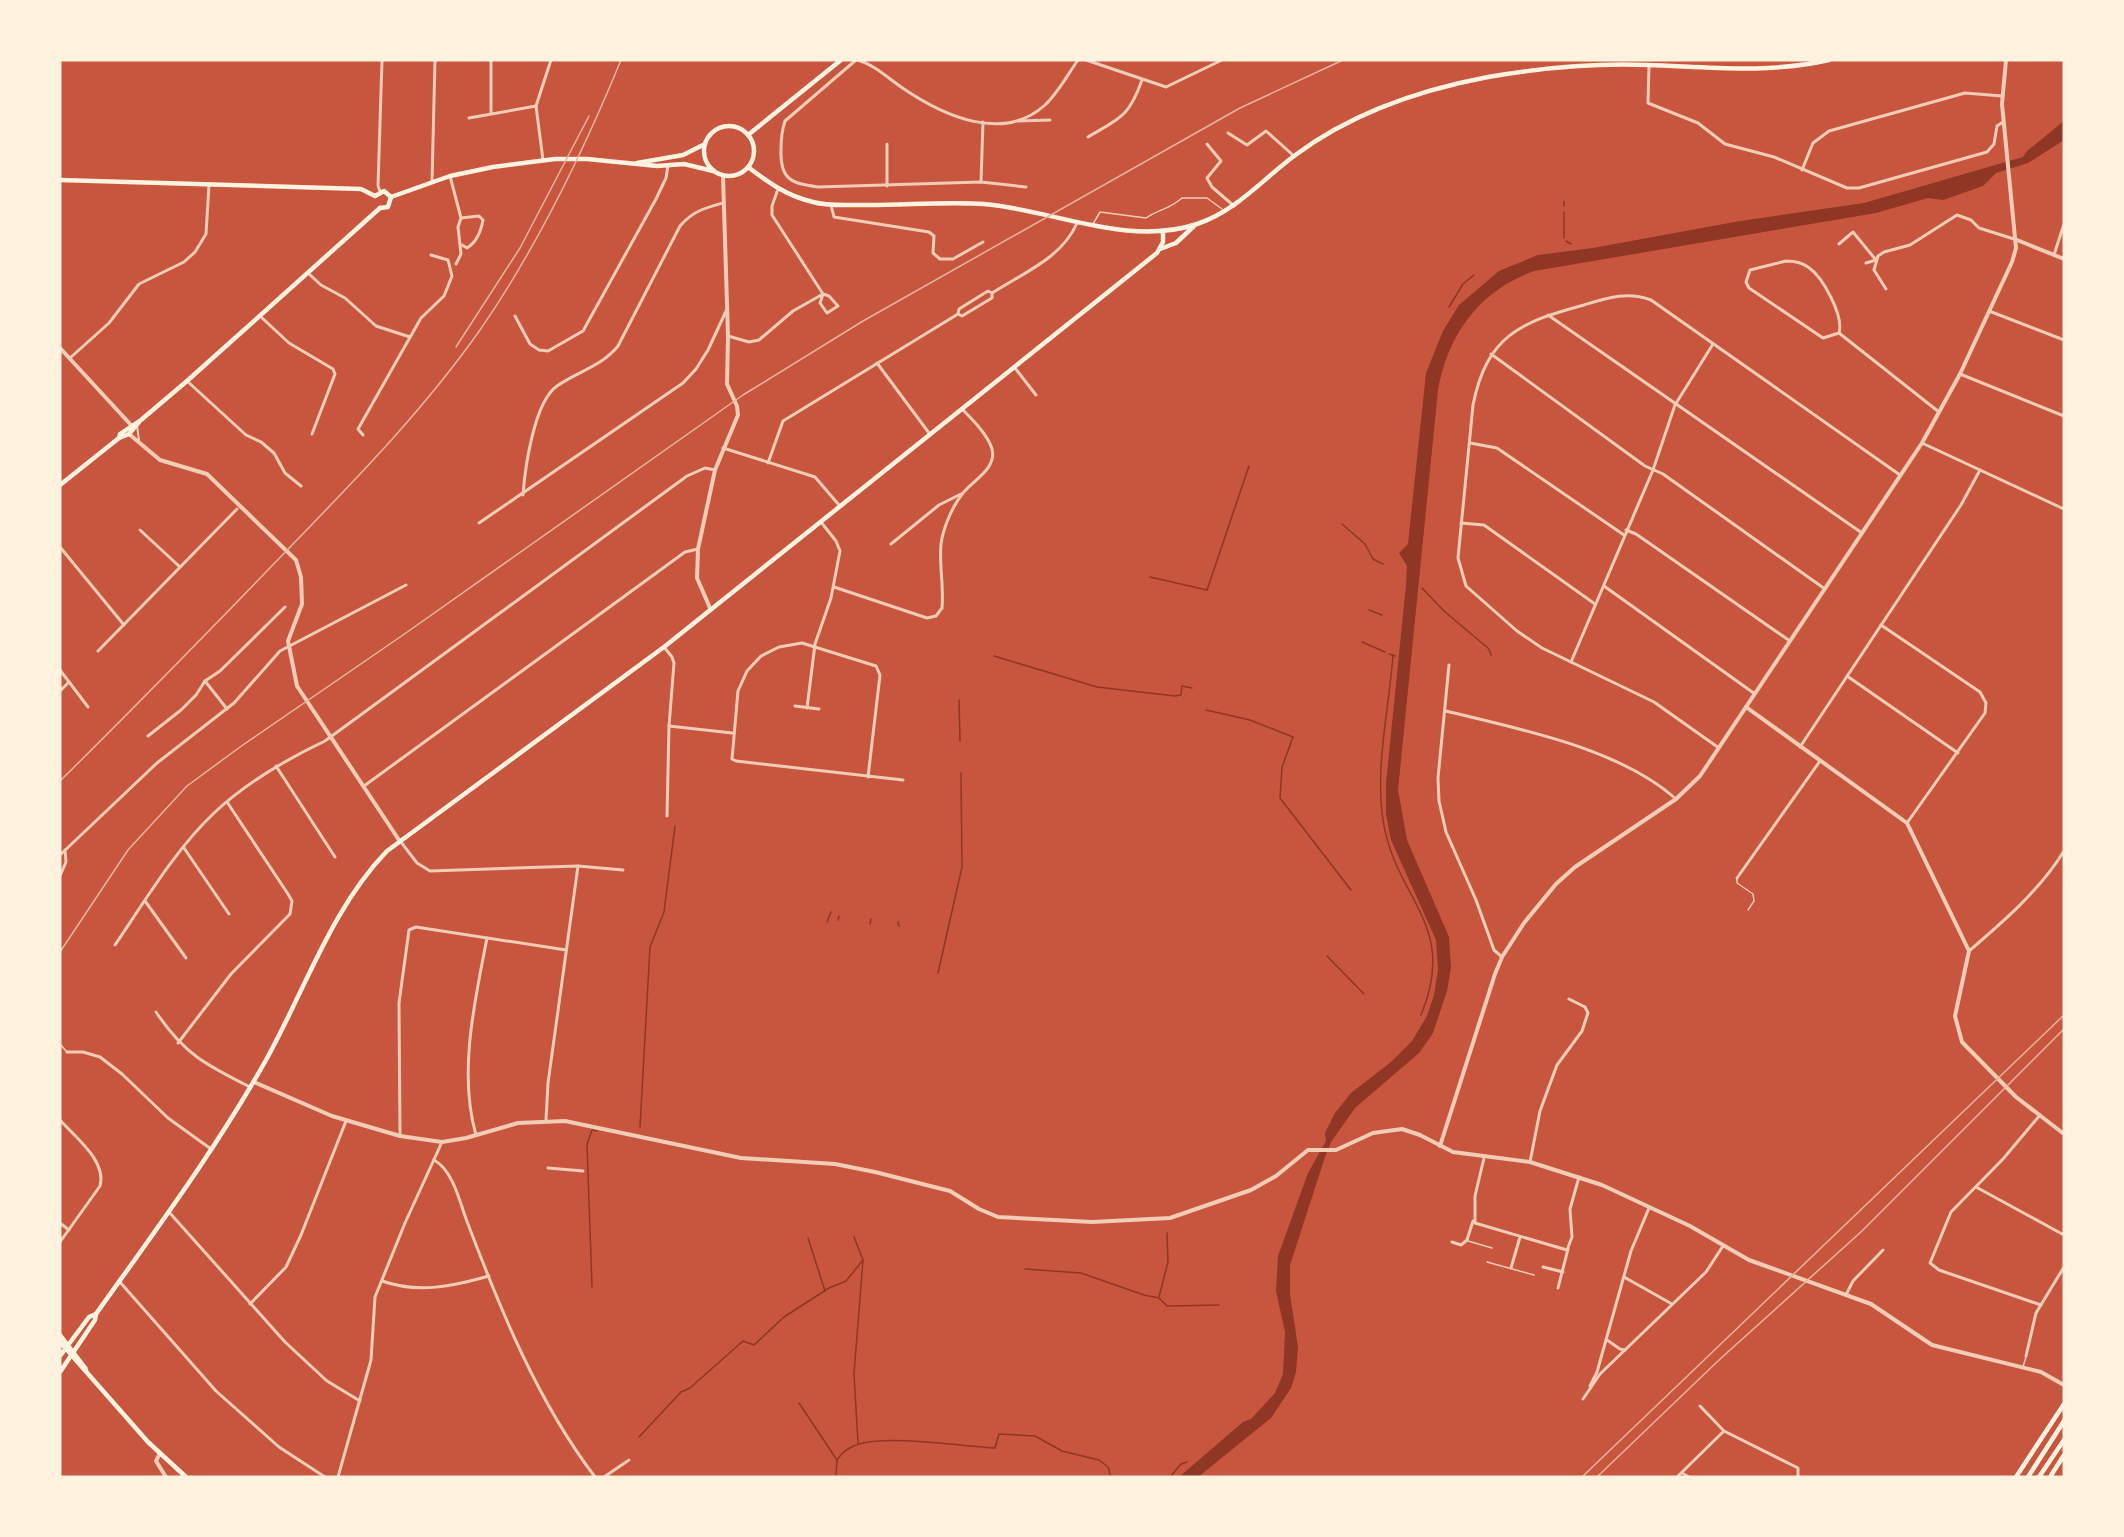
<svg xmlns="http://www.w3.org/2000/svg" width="2124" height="1537" viewBox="0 0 2124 1537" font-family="'PT Sans Narrow',sans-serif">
  <rect width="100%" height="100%" fill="#c8553d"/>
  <!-- water -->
  <path fill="#8f3625" d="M2064,121V140L2028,163L1996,173L1983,186L1943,200L1928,198L1876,213L1534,271C1479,291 1448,334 1438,390L1398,790L1407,840L1449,937L1451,967L1447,991L1433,1033L1419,1053L1355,1108L1331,1142L1325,1157L1290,1265V1294L1298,1347L1296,1372L1291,1388L1271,1418L1198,1477H1179L1243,1422L1251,1419L1275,1393L1283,1374L1285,1332L1276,1291L1278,1256L1308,1173L1326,1141L1325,1133L1335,1113L1351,1093L1391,1062L1412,1041L1427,1016L1434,995L1438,969L1436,940L1391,840L1386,814V783L1406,585L1407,566L1399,553L1408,544L1426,373L1443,331L1459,305L1499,271L1538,255L1593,248L1740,221L1864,203L2023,157L2027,151Z"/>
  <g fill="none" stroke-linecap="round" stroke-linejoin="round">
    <!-- stream -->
    <g stroke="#8f3625" stroke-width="1.5">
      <polyline points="1564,201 1564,206"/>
      <polyline points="1564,212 1564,238"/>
      <polyline points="1566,241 1571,244"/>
      <polyline points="1449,307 1463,284 1474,275"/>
      <polyline points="1342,524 1365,544 1373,559 1383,564"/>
      <polyline points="1150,577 1207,590 1249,466"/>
      <polyline points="1422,588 1444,611 1489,649 1491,655"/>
      <polyline points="1369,610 1382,615"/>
      <polyline points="1362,642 1385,652"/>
      <polyline points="1389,654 1395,656"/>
      <path d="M1393,655C1389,710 1375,765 1383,820C1395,900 1459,924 1421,1015"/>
      <polyline points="994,656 1097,687 1175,696 1181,695 1182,686 1192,688"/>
      <polyline points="959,700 960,741"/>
      <polyline points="1206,710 1250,720 1293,737 1282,767 1280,798 1351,890"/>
      <polyline points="838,920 839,916"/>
      <polyline points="827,922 831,912"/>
      <polyline points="898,922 899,926"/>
      <polyline points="870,924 871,919"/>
      <polyline points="1327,956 1364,994"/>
      <polyline points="938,973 962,867 961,773"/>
      <polyline points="640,1127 650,947 664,912 675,826"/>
      <polyline points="854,1237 863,1260 854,1374 858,1443"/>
      <polyline points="808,1238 825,1291"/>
      <polyline points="1025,1269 1081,1273 1144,1295 1159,1298 1167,1306 1219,1305"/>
      <polyline points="592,1287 587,1144 592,1130 597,1131"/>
      <polyline points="1159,1297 1168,1262 1167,1233"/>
      <polyline points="799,1403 837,1460 836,1477"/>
      <polyline points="639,1437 681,1392 690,1388 743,1341 754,1345 784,1317 829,1288 846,1281 863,1260"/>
      <path d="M837,1460C842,1452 849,1447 859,1444C889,1435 960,1446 995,1448L999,1434L1035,1436L1062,1451L1099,1460L1108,1467L1111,1477"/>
      <polyline points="1170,1477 1181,1464 1187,1462"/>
    </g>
    <!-- service -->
    <g stroke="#f1ccb7" stroke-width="1.5">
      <path d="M1093,224L1100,212L1146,218C1160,208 1167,211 1182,198H1207L1222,209"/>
      <polyline points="1737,879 1737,883 1753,894 1754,901 1748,910"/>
      <polyline points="60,1044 67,1052"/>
      <polyline points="1468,1241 1492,1248"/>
      <polyline points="1487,1262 1534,1275"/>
      <polyline points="2023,1367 2026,1357"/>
    </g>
    <!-- pedestrian -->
    <polyline stroke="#f1ccb7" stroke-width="2" points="137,426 139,440"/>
    <!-- minor -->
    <g stroke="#f1ccb7" stroke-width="3">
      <path d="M856,60L785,121C782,130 781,140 781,150C780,180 791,183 818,187L981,182L1026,187"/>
      <path d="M857,60C874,64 890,80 904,89C944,116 1003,143 1045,105C1058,93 1068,74 1078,60"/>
      <polyline points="1086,60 1166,87 1222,60"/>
      <polyline points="1649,65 1648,103 1698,123 1725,144 1774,157 1847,188 1859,188 1987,152 1994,144 1997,126 2003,122"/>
      <polyline points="491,113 491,60"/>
      <polyline points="469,118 536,106"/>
      <polyline points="1018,121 1050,120"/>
      <polyline points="1228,133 1247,145 1266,131 1294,156"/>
      <path d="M1088,137C1120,118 1129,117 1142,80"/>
      <polyline points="1207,144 1221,161 1207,178 1212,187 1234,206"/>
      <polyline points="543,160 536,106 551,60"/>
      <polyline points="1802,170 1813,143 1829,131 1965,93 2002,96"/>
      <polyline points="450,176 461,218 458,227 461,254 456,264"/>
      <polyline points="432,182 435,60"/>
      <polyline points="981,182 983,122"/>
      <polyline points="887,186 887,144"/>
      <polyline points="778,189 772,206 772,215 823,294 829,296 838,306 827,313 820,303 823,294"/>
      <polyline points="380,191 378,186 382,60"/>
      <polyline points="831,205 834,217 929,232 934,236 933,253 940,259 953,259 983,242"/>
      <path d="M461,218L479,216L483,220C481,231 477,242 467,248L462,245"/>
      <polyline points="1839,244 1853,232 1876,260 1866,263"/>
      <polyline points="2054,255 2064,224"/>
      <path d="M1786,261C1794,261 1801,262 1808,267C1823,277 1844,316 1839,333L1823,338L1749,288L1746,282L1750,270Z"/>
      <polyline points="308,273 321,285 345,298 376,326 410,337"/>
      <polyline points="1886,289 1874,270 1878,256 1884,252 1910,245 1957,215 1971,220 1979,228 2014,239"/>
      <polyline points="1989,311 2064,340"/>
      <path d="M958,314L962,316L992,298V293C1023,273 1062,258 1077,223"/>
      <polyline points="1548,315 1862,533"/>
      <polyline points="260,316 289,343 333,369 335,374 312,434"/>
      <polyline points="515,316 530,344 539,350 548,351 583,331 656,199 666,178 668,165"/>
      <polyline points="1839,333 1939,412"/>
      <polyline points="728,336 749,342 759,340 793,311 823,294"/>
      <polyline points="1491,354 1645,466 1663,474 1825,589"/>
      <polyline points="70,358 109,323 139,284 184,262 195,252 206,234 209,185"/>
      <polyline points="877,363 929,433"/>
      <polyline points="1015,368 1036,395"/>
      <polyline points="1960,374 2064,416"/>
      <polyline points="187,381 246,435 261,442 274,453 285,473 301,486"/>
      <polyline points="363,435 358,429 421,318 444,296 452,276 448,260 431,255"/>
      <polyline points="1470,443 1497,448 1624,535"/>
      <polyline points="1922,443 2064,509"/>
      <polyline points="723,448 815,477 839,505"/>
      <polyline points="768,463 783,421 958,314 959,309 988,291 992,293"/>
      <path d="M523,495C525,468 534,402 557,386C578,371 601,367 618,346L680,226C693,211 705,208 723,203"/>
      <polyline points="479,523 683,383 696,369 708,350 727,309"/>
      <polyline points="1461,523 1484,525 1595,604"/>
      <polyline points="140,530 180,567"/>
      <polyline points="1626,530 1636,534 1790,641"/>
      <polyline points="891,544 939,505 961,494"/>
      <polyline points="60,547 124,625"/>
      <polyline points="1604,586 1755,694"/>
      <path d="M834,587L927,618L936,616L942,608C944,587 939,565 941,544C943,528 953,505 963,493C973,480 997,469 992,449C988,435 972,419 962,409"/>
      <polyline points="1881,625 1980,692 1986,703 1985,713 1907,823"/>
      <polyline points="664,647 672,657 674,663 669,726 667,816"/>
      <polyline points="98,651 237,509"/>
      <polyline points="1571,662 1653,470 1675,405 1713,344"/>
      <polyline points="1449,665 1438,778 1439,801 1446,832 1476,900 1494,950 1502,957"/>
      <polyline points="60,670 88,707"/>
      <polyline points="1847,676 1958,753"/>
      <polyline points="205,681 227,709"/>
      <polyline points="60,691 69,682"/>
      <polyline points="795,706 819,709"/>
      <polyline points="807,708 815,644 831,598 840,551 836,541 821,522"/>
      <path d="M1446,711C1519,729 1619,748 1676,799"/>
      <polyline points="669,726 732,733"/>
      <polyline points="148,736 181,710 196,695 205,681 220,671 285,607"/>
      <polyline points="1800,747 1961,505 1980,470"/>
      <path d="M1719,748L1654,702L1542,648L1517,631L1466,586L1458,558L1473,405C1487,335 1521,322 1584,305C1607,298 1627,291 1651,300L1900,475"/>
      <polyline points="276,766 335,857"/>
      <polyline points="868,777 880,675 876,666 802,643 779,647 761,656 747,671 738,691 732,759 736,761 903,780"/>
      <polyline points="364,786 685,552 698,549"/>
      <polyline points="401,842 417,863 430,871 578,866 623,870"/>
      <polyline points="184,848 229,914"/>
      <polyline points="60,855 157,763 234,703 280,651 406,585"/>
      <polyline points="60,876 66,862 65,850"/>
      <polyline points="1737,878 1820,761"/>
      <polyline points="145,901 186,958"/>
      <path d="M115,945C145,901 175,850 214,813C247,782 285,760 325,741L687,476L705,468L715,470"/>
      <path d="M1969,951C2004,921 2040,890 2064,851"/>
      <path d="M156,1012C184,1054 206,1065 250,1087"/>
      <polyline points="178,1043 231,974 290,914 292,901 288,894 227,802"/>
      <polyline points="67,1052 83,1052 100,1057 122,1074 168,1118 211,1149"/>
      <polyline points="2040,1115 2003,1159 1951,1212 1930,1263 1939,1270 2041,1305"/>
      <path d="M60,1120C75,1137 107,1161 100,1186L60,1242"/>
      <polyline points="546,1120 548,1083 578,866"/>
      <path d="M476,1135C458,1073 475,1000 487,938"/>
      <polyline points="400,1136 399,1003 409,930 416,927 566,950"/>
      <polyline points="1484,1158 1475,1196 1475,1223 1567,1250 1572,1237 1570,1209 1579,1177"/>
      <path d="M434,1160C454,1171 460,1204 468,1224C501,1311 538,1402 595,1477"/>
      <polyline points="1530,1162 1540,1111 1557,1065 1582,1031 1588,1013 1585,1007 1569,999"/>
      <polyline points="548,1168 583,1171"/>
      <polyline points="1976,1187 2064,1235"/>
      <polyline points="169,1212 285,1342 327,1381 360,1401"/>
      <polyline points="60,1223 69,1230"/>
      <polyline points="1452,1242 1461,1245 1467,1240 1473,1221"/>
      <polyline points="1543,1267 1563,1272"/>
      <polyline points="1511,1268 1520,1237"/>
      <polyline points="1624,1277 1672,1304"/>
      <polyline points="119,1281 216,1391 279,1447 325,1477"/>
      <path d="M382,1281C419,1294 453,1286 489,1276"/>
      <polyline points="1558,1288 1568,1249"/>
      <polyline points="1846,1295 1853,1281 1883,1250"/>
      <polyline points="250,1304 286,1267 301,1235 346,1121"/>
      <polyline points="1607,1340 1620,1349 1625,1350"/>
      <polyline points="2026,1356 2036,1313 2064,1267"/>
      <polyline points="1590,1386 1597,1372 1631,1251 1649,1208"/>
      <polyline points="1583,1399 1600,1374 1706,1272 1723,1246"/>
      <polyline points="1700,1406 1724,1431 1798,1468 1798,1477"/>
      <polyline points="1682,1473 1689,1477"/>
      <polyline points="338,1477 371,1360 375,1297 405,1223 442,1142"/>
      <polyline points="604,1477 629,1460"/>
      <polyline points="1677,1477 1724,1431"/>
    </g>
    <!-- tertiary -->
    <g stroke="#f1ccb7" stroke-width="4">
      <polyline points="2017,240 2064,259"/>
      <polyline points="60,348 131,425"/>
      <polyline points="129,434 160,460 207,474 296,560 301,577 302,604 288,641 297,686 399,840"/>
      <polyline points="710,608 697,578 698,549 715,470 738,415 737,406 727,384 728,336 723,176"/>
      <polyline points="1746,707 1907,823 1969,951 1955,1016 1962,1042 2016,1097 2064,1134"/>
      <polyline points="254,1082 332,1116 400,1136 442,1142 466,1138 518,1123 565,1121 741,1158 835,1164 875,1172 950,1191 979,1209 998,1217 1092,1222 1170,1218 1251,1190 1276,1176 1308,1150 1336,1150 1373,1133 1402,1129 1420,1135 1453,1152 1530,1162 1602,1185 1690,1226 1749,1260 1871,1304 1932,1345 2041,1372 2064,1385"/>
      <polyline points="1440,1146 1495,974 1502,957 1524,923 1556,884 1575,867 1676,799 1700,776 1922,443 1960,374 2012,262 2016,248 2002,104 2006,60"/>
      <polyline points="160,1453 156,1461 166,1477"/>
    </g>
    <!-- secondary -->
    <polyline stroke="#fff3e0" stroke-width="4.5" points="2016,1477 2064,1404"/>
    <!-- primary -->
    <g stroke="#fff3e0" stroke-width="4.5">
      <circle cx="729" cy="151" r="25"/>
      <polyline points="748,135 841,60"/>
      <polyline points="637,163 683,155 705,144"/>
      <path d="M748,167C769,183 787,196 813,202C827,206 843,205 858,205C900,206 942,201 984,204C1053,210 1128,247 1197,224C1236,211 1262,180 1294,156C1351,113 1419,90 1488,77C1540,68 1595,63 1647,65C1709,67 1767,74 1829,60"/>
      <polyline points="60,180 361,189 375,196"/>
      <polyline points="375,196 384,191 391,197"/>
      <polyline points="391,197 450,176 493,167 555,159 587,159 657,166 684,164 713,171"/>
      <polyline points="380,208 388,207 391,197"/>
      <polyline points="1160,249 1176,243 1194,226"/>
      <polyline points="119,438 120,434 141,420 187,381 380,208"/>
      <polyline points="60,485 119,438 129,434 139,422"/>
      <polyline points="60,1335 86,1369"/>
      <polyline points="60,1342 148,1442 186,1477"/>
      <path d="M60,1356L89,1317L96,1314C155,1231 216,1149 266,1060C305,990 331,909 387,851L664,647L1157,253L1163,242V232"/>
      <polyline points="60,1372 95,1320 96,1314"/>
    </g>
    <!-- trunk -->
    <g stroke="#fff3e0" stroke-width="4.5">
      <polyline points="2028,1477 2064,1421"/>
      <polyline points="2039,1477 2064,1440"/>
      <polyline points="2050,1477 2064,1455"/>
    </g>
    <!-- rail -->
    <g stroke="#e9b49f" stroke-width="1.5">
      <polyline points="456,347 520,248 589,116"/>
      <path d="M60,781C139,703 217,623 294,543C360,475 425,408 480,330C538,246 582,155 621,60"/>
      <polyline points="60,952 128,850 187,786 240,747 403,635 743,395 863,321 1240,108 1343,60"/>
      <polyline points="1582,1477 2064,1015"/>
      <polyline points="1597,1477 1719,1360 1862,1231 2064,1029"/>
    </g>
  </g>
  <!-- border -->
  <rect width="2124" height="1537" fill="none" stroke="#fff3e0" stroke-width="123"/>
</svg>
